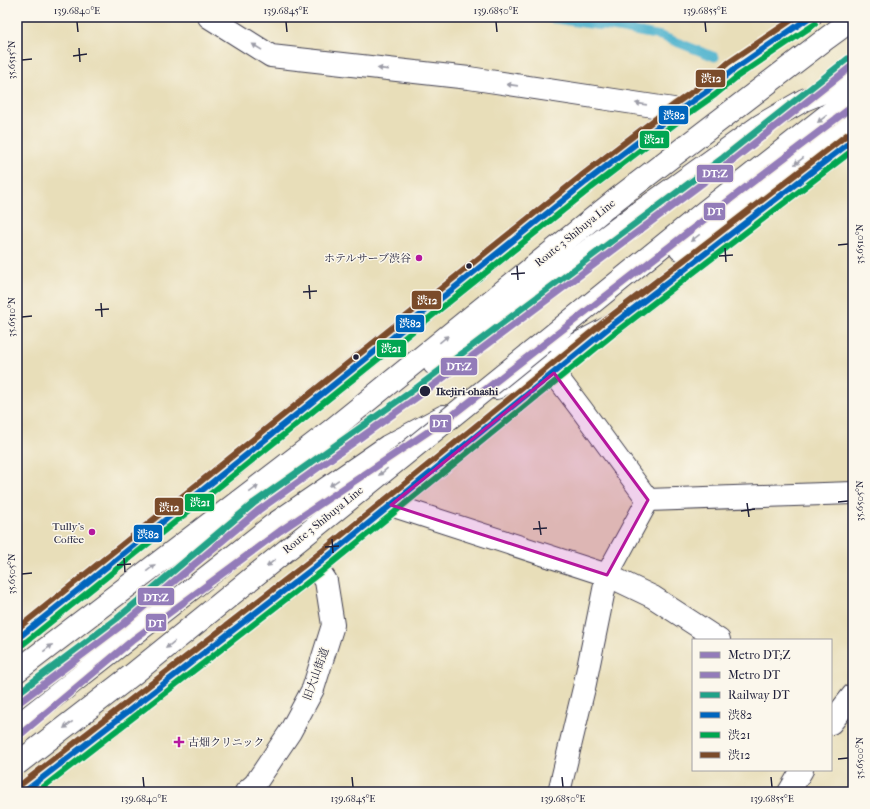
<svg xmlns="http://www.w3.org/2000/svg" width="870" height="809" viewBox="0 0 870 809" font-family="'IM FELL French Canon','Noto Serif JP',serif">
  <rect width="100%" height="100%" fill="#fbf7ec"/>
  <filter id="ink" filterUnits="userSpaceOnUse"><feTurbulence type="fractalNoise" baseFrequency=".025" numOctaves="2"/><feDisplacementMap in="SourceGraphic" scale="8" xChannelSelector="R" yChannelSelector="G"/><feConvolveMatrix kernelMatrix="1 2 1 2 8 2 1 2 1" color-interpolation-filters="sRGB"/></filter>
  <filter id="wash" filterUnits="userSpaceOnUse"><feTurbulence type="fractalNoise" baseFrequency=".012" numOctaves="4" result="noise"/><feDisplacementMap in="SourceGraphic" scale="16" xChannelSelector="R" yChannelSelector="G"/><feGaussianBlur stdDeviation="0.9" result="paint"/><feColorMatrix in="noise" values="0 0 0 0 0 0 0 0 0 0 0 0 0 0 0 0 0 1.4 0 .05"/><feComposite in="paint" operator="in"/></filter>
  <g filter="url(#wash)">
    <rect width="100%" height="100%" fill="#e8deb9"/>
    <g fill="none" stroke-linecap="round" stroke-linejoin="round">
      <!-- stream -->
      <polyline stroke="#50b3ce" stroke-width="9" points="541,17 618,28 661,36 715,57"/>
    </g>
  </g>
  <g filter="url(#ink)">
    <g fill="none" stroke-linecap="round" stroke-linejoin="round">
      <defs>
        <g id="minor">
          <polyline points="209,17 271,56 469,78 680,110"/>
          <polyline points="554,373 582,410 648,500 853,493"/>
          <polyline points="391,505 607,575 653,597 719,640"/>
          <polyline points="831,723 853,695"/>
          <polyline points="246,792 255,784 290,732 313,689 333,625 326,581 316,566"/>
          <polyline points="559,792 584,688 607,575 648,500"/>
          <polyline points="789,792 802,770"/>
        </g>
        <g id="trunk">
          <polyline points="17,639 586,182 680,110 710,89 733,70 810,17"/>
          <polyline points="24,792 316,566 611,326 853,140"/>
        </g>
        <g id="motorway">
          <polyline points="680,249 853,121"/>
          <polyline points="544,342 703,213 853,95"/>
          <polyline points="434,364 453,351 634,216 761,125 804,100 853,80"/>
          <polyline points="496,388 611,326"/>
          <polyline points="17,671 329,432 618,198 827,38 853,19"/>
          <polyline points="17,726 273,525 388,446 444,416"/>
        </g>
      </defs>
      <!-- minor casing -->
      <use href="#minor" stroke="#403e4e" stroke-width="24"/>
      <!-- trunk casing -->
      <use href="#trunk" stroke="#403e4e" stroke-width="24"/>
      <!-- motorway casing -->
      <use href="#motorway" stroke="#403e4e" stroke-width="24"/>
      <!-- minor -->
      <use href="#minor" stroke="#fff" stroke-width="22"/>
      <!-- trunk -->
      <use href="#trunk" stroke="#fff" stroke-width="22"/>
      <!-- motorway -->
      <use href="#motorway" stroke="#fff" stroke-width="22"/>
      <defs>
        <polyline id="motorway-bridge" points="17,764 132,675 544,342"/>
      </defs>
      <!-- motorway-bridge casing -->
      <use href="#motorway-bridge" stroke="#403e4e" stroke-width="24" stroke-linecap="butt"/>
      <!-- motorway-bridge -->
      <use href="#motorway-bridge" stroke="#fff" stroke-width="22"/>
      <defs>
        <g id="bus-1">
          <polyline points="17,639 586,182 680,110 710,89 733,70 810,17"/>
          <polyline points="24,792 316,566 611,326 853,140"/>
        </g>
        <g id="bus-2">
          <polyline points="22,645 591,188 685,116 715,95 738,76 815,24"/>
          <polyline points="37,792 321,572 616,332 853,150"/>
        </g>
        <g id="bus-3">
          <polyline points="17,629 581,176 675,104 705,83 728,63 796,17"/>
          <polyline points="19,786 311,560 606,320 848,134"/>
        </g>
      </defs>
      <!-- bus-1 casing -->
      <use href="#bus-1" stroke="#fbf7ec" stroke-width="9"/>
      <!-- bus-2 casing -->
      <use href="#bus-2" stroke="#fbf7ec" stroke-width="9"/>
      <!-- bus-3 casing -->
      <use href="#bus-3" stroke="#fbf7ec" stroke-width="9"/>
      <!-- bus-1 -->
      <use href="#bus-1" stroke="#0065bd" stroke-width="6"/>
      <!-- bus-2 -->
      <use href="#bus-2" stroke="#00a651" stroke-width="6"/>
      <!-- bus-3 -->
      <use href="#bus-3" stroke="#7a4b2a" stroke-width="6"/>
      <defs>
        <polyline id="rail-1" points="17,694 117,619 254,503 418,387 723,158 848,59"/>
      </defs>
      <!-- rail-1 casing -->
      <use href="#rail-1" stroke="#fbf7ec" stroke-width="10"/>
      <!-- rail-1 -->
      <use href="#rail-1" stroke="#20a288" stroke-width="7"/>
      <defs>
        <polyline id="metro-1" points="17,704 122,625 259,510 423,393 728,164 853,65"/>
        <polyline id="metro-2" points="22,733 134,639 280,531 450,417 750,184 853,106"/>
      </defs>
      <!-- metro-1 casing -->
      <use href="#metro-1" stroke="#fbf7ec" stroke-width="10"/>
      <!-- metro-2 casing -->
      <use href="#metro-2" stroke="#fbf7ec" stroke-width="10"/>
      <!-- metro-1 -->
      <use href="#metro-1" stroke="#937cb9" stroke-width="7"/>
      <!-- metro-2 -->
      <use href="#metro-2" stroke="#937cb9" stroke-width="7"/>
    </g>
    <!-- one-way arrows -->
    <defs><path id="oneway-solid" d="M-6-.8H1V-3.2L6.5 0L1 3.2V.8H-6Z"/></defs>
    <g fill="#9c9ca7">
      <use href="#oneway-solid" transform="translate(257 47) rotate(-148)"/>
      <use href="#oneway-solid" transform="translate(383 69) rotate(-174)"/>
      <use href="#oneway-solid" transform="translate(512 85) rotate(-172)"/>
      <use href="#oneway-solid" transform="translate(641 104) rotate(-172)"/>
      <use href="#oneway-solid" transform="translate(822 119) rotate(142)"/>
      <use href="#oneway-solid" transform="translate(799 161) rotate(143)"/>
      <use href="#oneway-solid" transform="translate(695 238) rotate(143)"/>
      <use href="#oneway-solid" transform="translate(444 339) rotate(-39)"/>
      <use href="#oneway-solid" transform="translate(383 472) rotate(141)"/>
      <use href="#oneway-solid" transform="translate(334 483) rotate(145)"/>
      <use href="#oneway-solid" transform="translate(254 489) rotate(-37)"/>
      <use href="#oneway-solid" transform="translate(271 563) rotate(141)"/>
      <use href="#oneway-solid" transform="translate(151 568) rotate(-37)"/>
      <use href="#oneway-solid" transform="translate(170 645) rotate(141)"/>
      <use href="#oneway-solid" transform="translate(48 648) rotate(-38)"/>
      <use href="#oneway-solid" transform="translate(68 725) rotate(142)"/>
    </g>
  </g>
  <!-- marked area -->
  <path fill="#b5179e" fill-opacity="0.2" stroke="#b5179e" stroke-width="3" stroke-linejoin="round" d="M554,373L648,500L607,575L391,505Z"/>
  <!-- ticks -->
  <path fill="none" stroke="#22223b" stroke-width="1.5" d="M77,22L78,32M286,22L287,32M496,22L497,32M705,22L706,32M79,48L80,62M73,56L87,54M22,60L32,59M838,245L848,244M725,248L726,262M719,256L733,255M517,266L518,280M511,274L525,273M309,285L310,299M303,292L317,291M101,303L102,317M95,310L109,309M22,317L32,316M838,502L848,501M747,503L749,517M741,511L755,509M539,521L541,535M533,529L547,528M332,539L333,553M325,547L339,546M124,558L125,572M117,565L131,564M22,574L32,573M838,759L848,758M143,777L144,787M352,777L353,787M562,777L563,787M771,777L772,787"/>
  <!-- markers -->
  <g fill="#b5179e" stroke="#fbf7ec" stroke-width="1.5">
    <circle cx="419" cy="258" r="4"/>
    <circle cx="92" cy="532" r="4"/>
    <path d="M177 736h4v4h4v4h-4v4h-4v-4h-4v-4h4z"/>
  </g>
  <g fill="#22223b" stroke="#fbf7ec" stroke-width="1.5">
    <circle cx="469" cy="266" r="3.5"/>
    <circle cx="356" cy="357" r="3.5"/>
    <circle cx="425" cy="391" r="6"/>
  </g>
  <g text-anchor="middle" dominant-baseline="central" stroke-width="3" stroke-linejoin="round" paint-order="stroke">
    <!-- street labels -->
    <g font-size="11" fill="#22223b" stroke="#fbf7ec">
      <text transform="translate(575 233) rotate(-39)">Route 3 Shibuya Line</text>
      <text transform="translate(323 520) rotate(-39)">Route 3 Shibuya Line</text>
      <text transform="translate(316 674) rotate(-70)">旧大山街道</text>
    </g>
    <!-- poi labels -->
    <g font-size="11" fill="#22223b" stroke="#fbf7ec" text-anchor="end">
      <text x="411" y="258">ホテルサーブ渋谷</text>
      <text x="84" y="526">Tully's<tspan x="84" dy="13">Coffee</tspan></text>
      <text x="188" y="742" text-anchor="start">古畑クリニック</text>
    </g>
    <!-- stop labels -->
    <g font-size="11" font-weight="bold" fill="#22223b" stroke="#fbf7ec" text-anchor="start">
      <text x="436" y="391">Ikejiri-ohashi</text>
    </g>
  </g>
  <g stroke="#fbf7ec" stroke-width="1.5">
    <rect x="695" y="69" width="31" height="19" rx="4" fill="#7a4b2a"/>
    <rect x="658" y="105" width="31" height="20" rx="4" fill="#0065bd"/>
    <rect x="639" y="130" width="31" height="19" rx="4" fill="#00a651"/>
    <rect x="696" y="164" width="38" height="19" rx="4" fill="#937cb9"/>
    <rect x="703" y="202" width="23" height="19" rx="4" fill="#937cb9"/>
    <rect x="411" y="290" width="31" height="20" rx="4" fill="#7a4b2a"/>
    <rect x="395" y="314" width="30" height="19" rx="4" fill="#0065bd"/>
    <rect x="376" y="339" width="31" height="19" rx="4" fill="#00a651"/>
    <rect x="440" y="357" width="38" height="19" rx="4" fill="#937cb9"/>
    <rect x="429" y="414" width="23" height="19" rx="4" fill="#937cb9"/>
    <rect x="184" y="493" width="31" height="19" rx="4" fill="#00a651"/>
    <rect x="154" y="497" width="30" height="19" rx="4" fill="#7a4b2a"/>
    <rect x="133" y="524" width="30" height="19" rx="4" fill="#0065bd"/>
    <rect x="137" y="587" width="38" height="19" rx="4" fill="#937cb9"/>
    <rect x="145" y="613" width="22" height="19" rx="4" fill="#937cb9"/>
  </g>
  <g font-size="11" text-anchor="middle" font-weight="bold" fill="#fff">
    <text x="711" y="82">渋12</text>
    <text x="674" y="119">渋82</text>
    <text x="654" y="143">渋21</text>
    <text x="715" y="177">DT;Z</text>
    <text x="715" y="215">DT</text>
    <text x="427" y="304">渋12</text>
    <text x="410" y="327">渋82</text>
    <text x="391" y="352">渋21</text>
    <text x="459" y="370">DT;Z</text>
    <text x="440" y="427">DT</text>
    <text x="200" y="506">渋21</text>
    <text x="169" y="511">渋12</text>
    <text x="148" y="538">渋82</text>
    <text x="156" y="601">DT;Z</text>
    <text x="156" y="627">DT</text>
  </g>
  <!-- margin -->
  <rect width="870" height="809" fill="none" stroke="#fbf7ec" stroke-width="44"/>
  <!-- legend -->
  <rect x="692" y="639" width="140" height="132" fill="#fbf7ec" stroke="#a4a2a5"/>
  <rect x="700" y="652" width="20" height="6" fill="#937cb9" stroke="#a4a2a5"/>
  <text x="728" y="659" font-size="12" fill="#22223b">Metro DT;Z</text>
  <rect x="700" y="672" width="20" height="6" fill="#937cb9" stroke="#a4a2a5"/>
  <text x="728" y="679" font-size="12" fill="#22223b">Metro DT</text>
  <rect x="700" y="692" width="20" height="6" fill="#20a288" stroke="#a4a2a5"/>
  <text x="728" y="699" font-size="12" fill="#22223b">Railway DT</text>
  <rect x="700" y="712" width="20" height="6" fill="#0065bd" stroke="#a4a2a5"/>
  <text x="728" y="719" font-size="12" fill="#22223b">渋82</text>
  <rect x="700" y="732" width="20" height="6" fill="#00a651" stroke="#a4a2a5"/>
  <text x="728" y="739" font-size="12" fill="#22223b">渋21</text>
  <rect x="700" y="752" width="20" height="6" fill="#7a4b2a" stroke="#a4a2a5"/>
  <text x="728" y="759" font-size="12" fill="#22223b">渋12</text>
  <rect x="22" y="22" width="826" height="765" fill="none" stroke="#22223b" stroke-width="1.5"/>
  <g font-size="10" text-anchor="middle" fill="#22223b">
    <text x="77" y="14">139.6840°E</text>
    <text x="286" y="14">139.6845°E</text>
    <text x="496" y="14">139.6850°E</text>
    <text x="705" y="14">139.6855°E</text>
    <text transform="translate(11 60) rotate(-90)" y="4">35.6515°N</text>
    <text transform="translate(859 244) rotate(-90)" y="4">35.6510°N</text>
    <text transform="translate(11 317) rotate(-90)" y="4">35.6510°N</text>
    <text transform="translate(859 501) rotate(-90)" y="4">35.6505°N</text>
    <text transform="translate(11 574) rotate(-90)" y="4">35.6505°N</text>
    <text transform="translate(859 758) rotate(-90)" y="4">35.6500°N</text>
    <text x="144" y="802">139.6840°E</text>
    <text x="353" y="802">139.6845°E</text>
    <text x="563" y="802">139.6850°E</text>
    <text x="772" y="802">139.6855°E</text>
  </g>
</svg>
